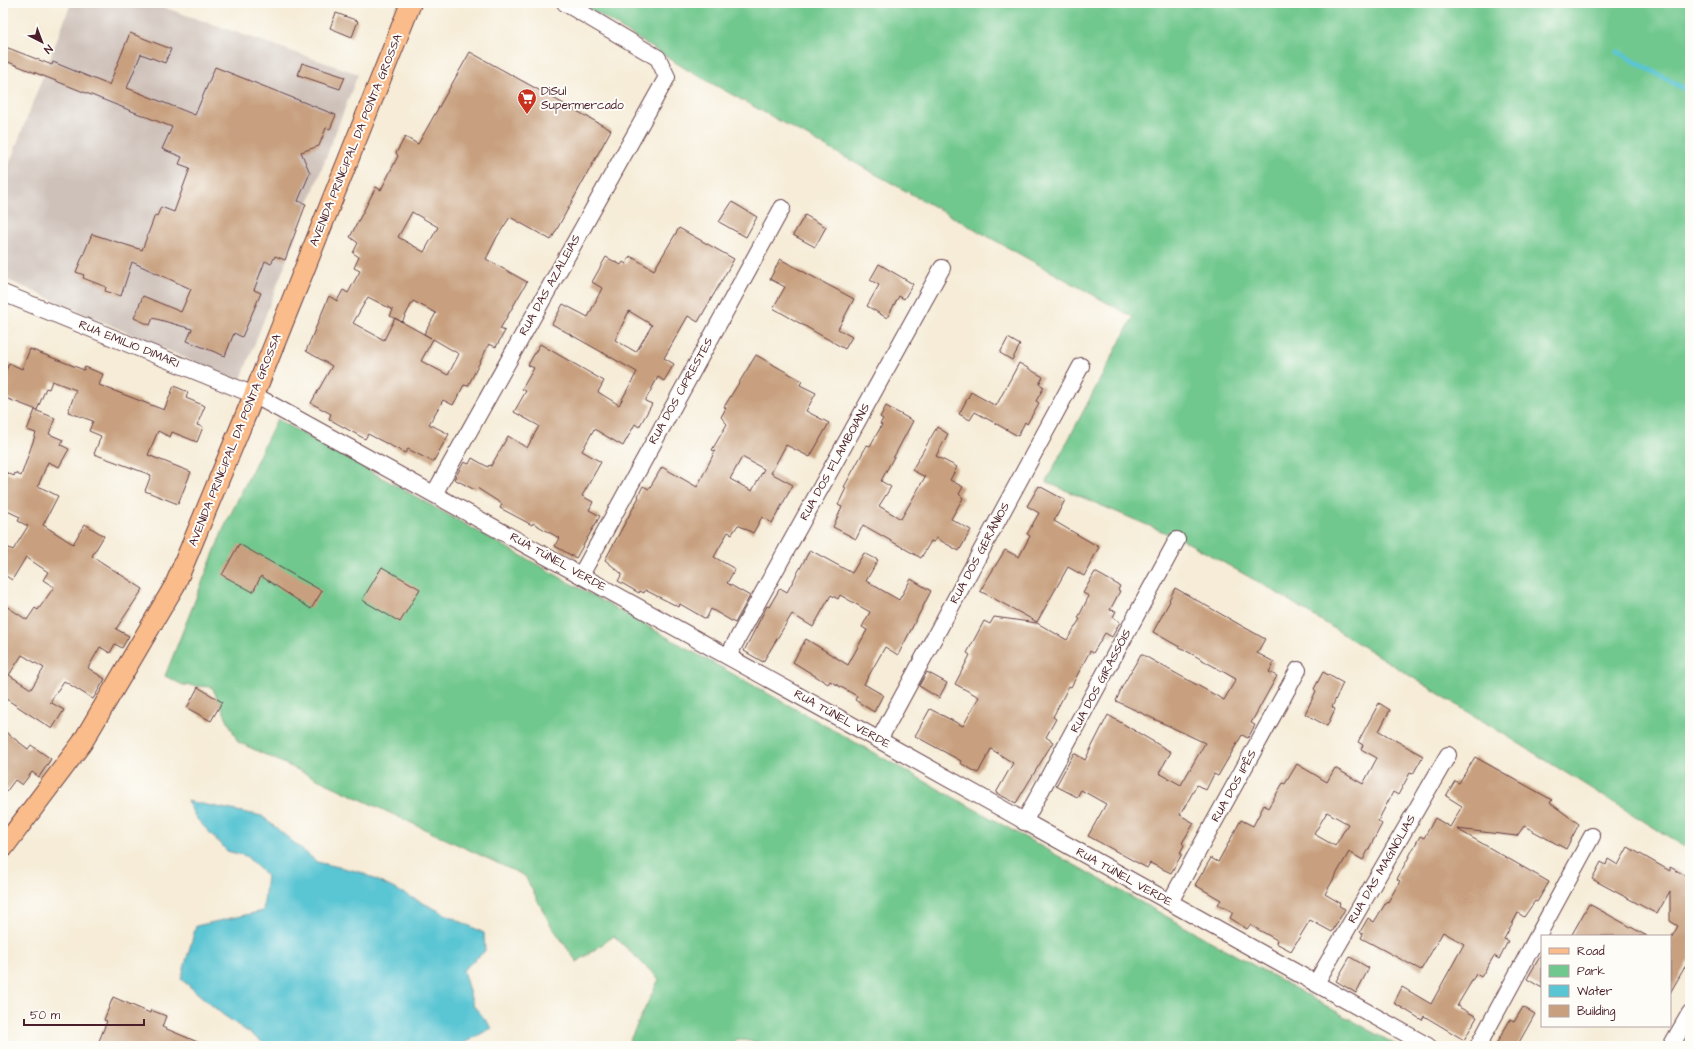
<svg xmlns="http://www.w3.org/2000/svg" width="1693" height="1049" viewBox="0 0 1693 1049" font-family="'Architects Daughter',sans-serif">
  <rect width="100%" height="100%" fill="#fdfcf7"/>
  <filter id="ink" filterUnits="userSpaceOnUse"><feTurbulence type="fractalNoise" baseFrequency=".025" numOctaves="2"/><feDisplacementMap in="SourceGraphic" scale="8" xChannelSelector="R" yChannelSelector="G"/><feConvolveMatrix kernelMatrix="1 2 1 2 8 2 1 2 1" color-interpolation-filters="sRGB"/></filter>
  <filter id="wash" filterUnits="userSpaceOnUse"><feTurbulence type="fractalNoise" baseFrequency=".012" numOctaves="4" result="noise"/><feDisplacementMap in="SourceGraphic" scale="16" xChannelSelector="R" yChannelSelector="G"/><feGaussianBlur stdDeviation="0.9" result="paint"/><feColorMatrix in="noise" values="0 0 0 0 0 0 0 0 0 0 0 0 0 0 0 0 0 1.4 0 .05"/><feComposite in="paint" operator="in"/></filter>
  <g filter="url(#wash)">
    <rect width="100%" height="100%" fill="#f6ecd7"/>
    <!-- industrial -->
    <polygon fill="#cec1ba" points="71,3 151,3 358,74 240,382 3,278 3,180"/>
    <!-- green -->
    <g fill="#71c88e" stroke="#5e745c">
      <polygon points="581,3 1690,3 1690,850 1269,588 1185,541 1046,482 1133,317 686,69"/>
      <polygon points="277,419 1398,1046 782,1046 735,1039 735,1046 629,1046 628,1044 659,979 614,936 577,962 550,924 525,876 238,742 212,687 183,685 165,676 223,530"/>
    </g>
    <!-- water -->
    <polygon fill="#5ac5d3" stroke="#52727f" points="187,801 262,816 317,862 360,872 484,933 485,951 463,970 473,1005 492,1028 458,1046 268,1046 222,1014 181,979 196,926 263,911 267,876 246,856 227,851 196,818"/>
    <g fill="none" stroke-linecap="round" stroke-linejoin="round">
      <!-- stream -->
      <polyline stroke="#5ac5d3" stroke-width="5" points="1618,52 1690,92"/>
    </g>
    <g id="blocks">
      <!-- building -->
      <g fill="#c8a07f" fill-rule="evenodd">
        <polygon points="336,13 358,21 352,37 330,28"/>
        <polygon points="130,33 171,49 165,63 141,54 127,88 195,115 215,67 336,115 330,129 326,128 319,146 301,152 310,173 298,201 306,204 285,260 275,256 271,264 265,261 254,290 261,293 242,337 234,333 225,356 187,341 192,329 153,318 150,325 134,318 143,296 181,312 191,289 132,262 121,296 105,291 106,287 83,278 84,275 76,272 92,234 142,250 155,215 157,216 161,207 174,212 190,168 179,164 182,157 162,149 172,127 3,60 3,46 52,65 53,62 109,85"/>
        <path d="M470,52L611,130L551,240L510,217L497,237L486,259L527,282L500,329L505,331L496,347L489,344L468,386L464,385L453,405L443,400L429,424L449,434L433,462L408,449L405,453L368,434L365,439L329,419L331,414L311,403L332,366L306,351L329,296L337,301L343,290L348,293L360,271L354,268L359,257L353,253L358,243L350,237L376,187L381,190L398,156L396,153L405,137L418,144ZM412,212L438,227L424,252L398,237ZM368,297L393,310L390,316L402,322L395,318L384,340L353,323ZM413,301L436,313L424,334L431,338L402,322ZM433,339L459,354L448,375L421,361Z"/>
        <polygon points="302,63 345,77 340,89 298,75"/>
        <polygon points="732,202 757,217 746,237 719,222"/>
        <polygon points="805,215 826,227 815,247 793,235"/>
        <path d="M679,228L734,259L698,322L688,316L664,358L674,364L664,381L658,377L645,401L652,404L639,427L635,424L623,446L594,429L582,451L601,462L582,496L593,502L589,510L600,516L576,558L555,546L559,538L533,523L532,525L500,508L502,504L477,488L475,490L454,479L464,462L469,464L472,458L488,467L489,465L491,466L508,436L527,448L539,426L514,412L526,391L522,389L534,368L528,365L540,344L604,381L598,392L619,405L637,372L552,324L563,304L588,317L602,288L592,282L606,257L621,265L623,262L626,264L630,256L654,270ZM629,311L652,325L636,352L615,340Z"/>
        <polygon points="780,259 854,299 838,329 852,337 845,349 773,308 785,287 770,279"/>
        <polygon points="879,264 913,284 904,299 899,296 887,318 867,306 879,285 870,280"/>
        <polygon points="1008,338 1020,345 1012,360 1000,353"/>
        <polygon points="30,349 84,370 85,367 103,374 99,385 164,410 174,386 188,392 186,398 205,406 197,425 203,427 197,442 172,432 170,437 158,431 148,455 191,472 178,504 145,491 151,475 94,454 101,436 89,431 93,421 68,412 76,390 52,381 49,389 46,388 37,410 3,397 3,378 9,363 22,369"/>
        <path d="M756,355L802,381L800,385L816,393L806,411L829,423L810,457L786,445L771,473L793,485L772,523L762,517L753,533L738,525L732,534L728,532L714,557L735,569L727,583L750,596L735,623L711,609L706,619L680,604L679,607L645,590L644,593L640,591L639,593L618,581L622,574L605,560L639,497L638,496L643,486L649,489L662,467L697,487L715,451L712,450L727,424L721,417L726,408L724,407ZM742,457L764,469L752,491L730,479Z"/>
        <polygon points="1019,363 1043,377 1039,384 1044,387 1036,401 1039,403 1027,424 1025,422 1018,436 975,412 970,420 959,414 971,392 996,406"/>
        <polygon points="886,406 913,421 881,481 891,487 879,506 901,519 925,477 912,470 937,427 948,434 936,456 957,467 950,480 963,487 959,494 963,498 951,519 971,530 959,551 936,538 934,542 931,541 921,558 863,525 856,539 833,527 842,507 838,505 846,488 844,487 867,445 870,446 882,425 880,424 883,419 880,417"/>
        <path d="M35,410L55,418L49,434L63,440L61,445L69,449L59,467L48,462L38,486L58,496L43,525L73,544L85,524L104,536L92,556L143,589L116,629L129,636L122,648L115,644L110,653L100,647L88,668L105,679L93,699L64,681L50,702L64,710L52,729L3,697V604L27,620L35,608L38,610L54,587L43,580L48,572L26,557L12,580L3,574V545L13,550L28,526L18,521L20,517L3,509V471L14,476L15,473L21,476L36,433L27,430ZM22,655L44,668L31,689L9,675Z"/>
        <polygon points="1039,486 1065,500 1054,521 1099,547 1084,576 1068,567 1037,622 980,591 1005,550 1019,557 1030,536 1027,534 1039,513 1027,506"/>
        <polygon points="239,544 322,591 311,609 261,576 253,592 222,575"/>
        <polygon points="810,550 852,573 864,553 878,560 866,581 899,600 911,579 931,591 898,655 885,647 864,684 883,695 874,712 855,700 857,696 830,681 828,684 793,662 806,639 848,665 867,630 862,627 870,612 840,595 838,599 831,595 813,627 792,614 763,662 744,651 767,606 769,607 780,588 787,592"/>
        <polygon points="382,567 420,589 400,622 362,600"/>
        <polygon points="1095,572 1120,586 1118,590 1120,591 1110,610 1116,611 1113,617 1120,622 1112,637 1105,633 1093,653 1090,651 1071,687 1069,686 1053,717 1056,719 1046,737 1053,742 1016,803 996,793 1013,763 991,749 978,773 960,763 961,761 915,736 930,709 963,726 979,697 955,684 970,655 967,653 984,621 990,624 994,617 1037,623 1067,640 1080,619 1078,618 1089,596 1083,593"/>
        <polygon points="1175,588 1265,639 1257,653 1274,662 1269,672 1277,676 1251,723 1255,725 1248,738 1242,735 1218,776 1214,774 1206,790 1197,785 1180,815 1194,823 1182,843 1184,845 1180,853 1182,854 1171,873 1150,863 1147,868 1088,836 1106,804 1081,790 1077,797 1056,786 1074,753 1085,760 1108,715 1171,752 1159,773 1181,785 1205,743 1116,701 1122,687 1141,654 1224,700 1236,679 1153,632 1170,601 1169,600"/>
        <polygon points="927,672 947,683 939,698 919,686"/>
        <polygon points="1323,672 1343,683 1332,707 1335,709 1327,726 1305,714 1316,691 1314,689"/>
        <polygon points="198,687 222,702 211,721 187,708"/>
        <path d="M1379,703L1390,710L1379,731L1423,756L1413,774L1410,773L1398,795L1393,792L1378,821L1382,824L1363,860L1349,852L1325,894L1340,903L1339,906L1345,909L1332,932L1310,920L1291,951L1276,943L1277,940L1250,925L1247,929L1230,918L1233,912L1218,904L1221,900L1195,885L1211,858L1218,862L1241,820L1253,826L1264,805L1268,808L1283,783L1285,784L1297,764L1327,782L1335,768L1363,784L1377,758L1361,749L1363,745L1358,742ZM1327,812L1348,824L1335,846L1314,834Z"/>
        <polygon points="3,730 28,749 31,745 51,759 39,777 32,772 22,785 15,780 3,796"/>
        <polygon points="1475,757 1552,800 1550,803 1579,824 1566,849 1524,826 1517,836 1457,829 1549,882 1537,902 1535,901 1524,917 1518,913 1504,939 1508,941 1499,959 1494,956 1481,977 1476,974 1457,1006 1477,1017 1464,1040 1424,1016 1422,1020 1394,1003 1402,987 1431,1004 1464,944 1443,932 1421,970 1361,938 1363,934 1360,932 1368,918 1374,922 1387,901 1388,902 1400,881 1397,879 1413,849 1420,836 1424,838 1435,818 1450,827 1462,806 1446,796 1455,781 1459,783"/>
        <polygon points="1628,847 1670,871 1670,867 1690,878 1690,958 1670,993 1670,940 1678,926 1670,921 1670,891 1657,914 1592,879 1601,862 1606,865 1608,859 1618,865"/>
        <polygon points="1589,904 1647,936 1571,936"/>
        <polygon points="1542,953 1542,988 1527,979"/>
        <polygon points="1350,957 1369,968 1356,993 1336,981"/>
        <polygon points="113,997 150,1013 151,1010 166,1016 162,1027 207,1046 112,1046 99,1041 107,1021 104,1020"/>
        <polygon points="1523,1007 1535,1014 1517,1046 1495,1046 1510,1020 1514,1022"/>
      </g>
    </g>
  </g>
  <g filter="url(#ink)">
    <use href="#blocks" fill-opacity="0" stroke="#643e45" stroke-width="1"/>
    <g fill="none" stroke-linecap="round" stroke-linejoin="round">
      <defs>
        <g id="minor">
          <polyline points="3,293 254,395 879,740 1428,1046"/>
          <polyline points="434,494 667,77 658,58 565,3"/>
          <polyline points="581,575 782,208"/>
          <polyline points="728,656 942,268"/>
          <polyline points="879,740 1081,366"/>
          <polyline points="1024,822 1177,540"/>
          <polyline points="1170,902 1298,670"/>
          <polyline points="1316,983 1448,755"/>
          <polyline points="1478,1046 1592,836"/>
          <polyline points="1671,1046 1690,1013"/>
        </g>
        <polyline id="major" points="3,848 82,743 175,585 254,395 411,3"/>
      </defs>
      <!-- minor casing -->
      <use href="#minor" stroke="#643e45" stroke-width="18"/>
      <!-- major casing -->
      <use href="#major" stroke="#643e45" stroke-width="22"/>
      <!-- minor -->
      <use href="#minor" stroke="#fff" stroke-width="16"/>
      <!-- major -->
      <use href="#major" stroke="#f9bc8a" stroke-width="20"/>
    </g>
  </g>
  <!-- icons -->
  <defs>
    <symbol id="supermarket-pin" viewBox="-11 -11 22 30"><path d="M0 17L-7.5 6A9.5 9.5 0 1 1 7.5 6Z" fill="#c8321e" stroke="#fdfcf7"/><path d="M-6-5.5h2.5l.6 2H6L4.5 2H-2.5L-4.4-4H-6ZM-1.5 3.2a1.3 1.3 0 1 0 .1 0ZM3 3.2a1.3 1.3 0 1 0 .1 0Z" fill="#fff"/></symbol>
  </defs>
  <g fill-rule="evenodd">
    <use href="#supermarket-pin" x="516" y="87" width="22" height="30"/>
  </g>
  <g text-anchor="middle" dominant-baseline="central" stroke-width="4" stroke-linejoin="round" paint-order="stroke">
    <!-- poi labels -->
    <g font-size="12" fill="#4a1f2b" stroke="#fdfcf7" text-anchor="start">
      <text x="541" y="91">DiSul<tspan x="541" dy="14">Supermercado</tspan></text>
    </g>
    <!-- street labels -->
    <g font-size="12" fill="#4a1f2b" stroke="#fdfcf7">
      <text transform="translate(356 140) rotate(-68)">AVENIDA PRINCIPAL DA PONTA GROSSA</text>
      <text transform="translate(550 285) rotate(-61)">RUA DAS AZALEIAS</text>
      <text transform="translate(129 344) rotate(22)">RUA EMILIO DIMARI</text>
      <text transform="translate(681 391) rotate(-61)">RUA DOS CIPRESTES</text>
      <text transform="translate(235 440) rotate(-68)">AVENIDA PRINCIPAL DA PONTA GROSSA</text>
      <text transform="translate(835 462) rotate(-61)">RUA DOS FLAMBOIANS</text>
      <text transform="translate(980 553) rotate(-62)">RUA DOS GERÂNIOS</text>
      <text transform="translate(558 562) rotate(29)">RUA TÚNEL VERDE</text>
      <text transform="translate(1101 681) rotate(-62)">RUA DOS GIRASSÓIS</text>
      <text transform="translate(842 719) rotate(29)">RUA TÚNEL VERDE</text>
      <text transform="translate(1234 786) rotate(-61)">RUA DOS IPÊS</text>
      <text transform="translate(1382 869) rotate(-60)">RUA DAS MAGNÓLIAS</text>
      <text transform="translate(1124 877) rotate(29)">RUA TÚNEL VERDE</text>
    </g>
  </g>
  <!-- margin -->
  <rect width="1693" height="1049" fill="none" stroke="#fdfcf7" stroke-width="16"/>
  <!-- legend -->
  <rect x="1541" y="935" width="130" height="92" fill="#fdfcf7" stroke="#b5a4a5"/>
  <rect x="1549" y="948" width="20" height="6" fill="#f9bc8a" stroke="#b5a4a5"/>
  <text x="1577" y="955" font-size="12" fill="#4a1f2b">Road</text>
  <rect x="1549" y="965" width="20" height="12" fill="#71c88e" stroke="#b5a4a5"/>
  <text x="1577" y="975" font-size="12" fill="#4a1f2b">Park</text>
  <rect x="1549" y="985" width="20" height="12" fill="#5ac5d3" stroke="#b5a4a5"/>
  <text x="1577" y="995" font-size="12" fill="#4a1f2b">Water</text>
  <rect x="1549" y="1005" width="20" height="12" fill="#c8a07f" stroke="#b5a4a5"/>
  <text x="1577" y="1015" font-size="12" fill="#4a1f2b">Building</text>
  <!-- north arrow -->
  <g transform="translate(42 42) rotate(138)" stroke="#fdfcf7" stroke-width="3" paint-order="stroke">
  <path d="M0-3L7 15L0 10L-7 15Z" fill="#4a1f2b"/>
  <text y="-6" font-size="11" font-weight="bold" text-anchor="middle" fill="#4a1f2b">N</text>
  </g>
  <!-- scale -->
  <path d="M24 1019v6h120v-6" fill="none" stroke="#4a1f2b" stroke-width="2"/>
  <text x="30" y="1019" font-size="12" fill="#4a1f2b" stroke="#fdfcf7" stroke-width="3" paint-order="stroke">50 m</text>
</svg>
